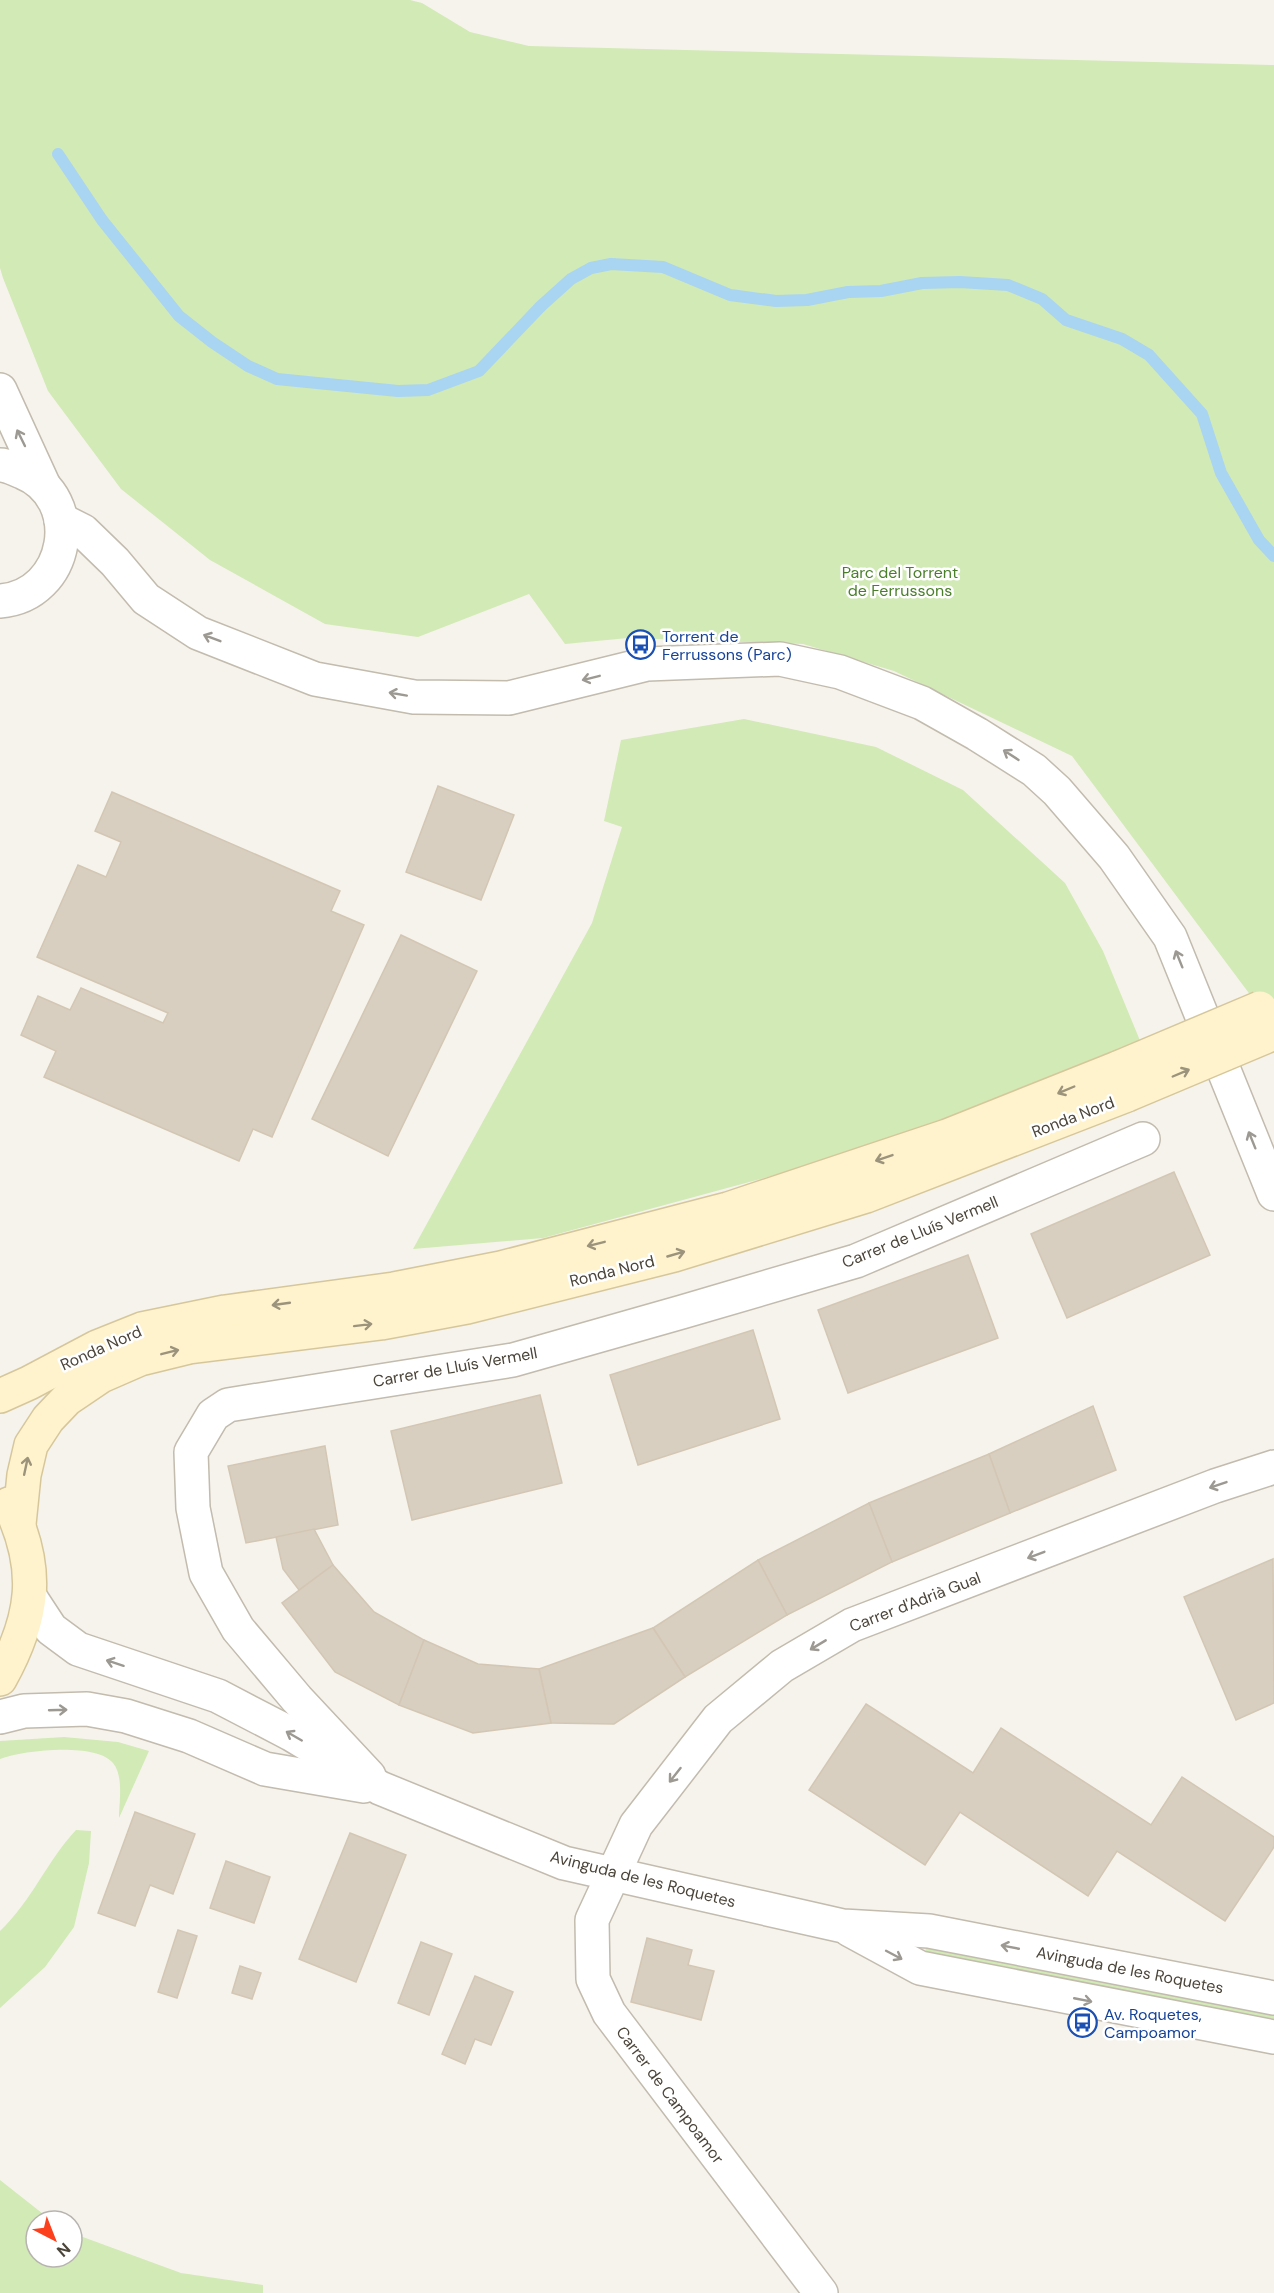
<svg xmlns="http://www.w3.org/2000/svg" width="1274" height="2293" viewBox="0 0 1274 2293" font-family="'DM Sans',sans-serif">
  <rect width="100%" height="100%" fill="#f6f3ec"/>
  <!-- green -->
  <g fill="#d2eab5">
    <polygon points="0,0 410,0 422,3 470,32 529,46 1274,65 1274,1002 1260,1008 1072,756 894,671 803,644 628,638 565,644 529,594 418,637 325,624 210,560 121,489 48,391 3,278 0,268"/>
    <polygon points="744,719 876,747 963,790 1065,883 1103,951 1141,1043 1029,1088 841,1157 543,1238 413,1249 592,923 622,827 604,821 621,740"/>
    <path d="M64,1737L118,1742L149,1751L119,1818C119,1803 124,1776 113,1763C96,1742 23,1750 0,1759V1741Z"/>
    <path d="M76,1830L91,1831L89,1863L74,1927L45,1967L0,2008V1931C31,1902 47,1861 76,1830Z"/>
    <polygon points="926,1946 1274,2012 1274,2024 925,1956"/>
    <polygon points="0,2180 52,2221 36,2221 36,2257 72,2257 72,2233 181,2273 263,2285 263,2293 0,2293"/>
  </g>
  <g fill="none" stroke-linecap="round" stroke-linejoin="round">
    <!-- stream -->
    <polyline stroke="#a9d4f2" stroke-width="12" points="58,154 102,220 179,316 212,342 248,366 277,379 398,391 428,390 479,371 541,306 571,279 591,268 611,264 663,267 730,295 776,301 807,300 848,292 881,291 922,283 960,282 1008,285 1042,299 1066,320 1122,339 1149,355 1202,414 1221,473 1259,540 1274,556"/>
  </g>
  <!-- building -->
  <g fill="#d8cfc1" stroke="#d3c7b4" stroke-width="1.5">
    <polygon points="438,786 514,815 481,900 406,872"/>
    <polygon points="112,792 340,891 331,911 364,925 272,1137 253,1129 239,1161 44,1077 56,1051 21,1035 38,996 70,1010 81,988 163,1023 168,1013 37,957 78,865 106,877 121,842 95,831"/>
    <polygon points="401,935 477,971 388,1156 312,1119"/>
    <polygon points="1174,1172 1210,1255 1067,1318 1031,1234"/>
    <polygon points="968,1255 998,1338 848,1393 818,1310"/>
    <polygon points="753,1330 780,1419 638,1465 610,1375"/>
    <polygon points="540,1395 562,1483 412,1520 391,1431"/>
    <polygon points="1093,1406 1116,1470 1010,1513 989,1454"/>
    <polygon points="325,1446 338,1525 246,1543 228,1466"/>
    <polygon points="989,1454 1010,1513 892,1562 869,1503"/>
    <polygon points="869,1503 892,1562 787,1615 758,1560"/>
    <polygon points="314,1529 333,1565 299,1590 283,1569 276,1537"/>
    <polygon points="1273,1559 1274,1703 1236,1720 1184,1597"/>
    <polygon points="758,1560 787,1615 685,1677 653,1628"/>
    <polygon points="333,1565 374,1612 424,1640 399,1705 335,1672 282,1603"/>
    <polygon points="653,1628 685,1677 614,1724 551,1723 539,1669"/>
    <polygon points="424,1640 478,1664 539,1669 551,1723 473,1733 399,1705"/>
    <polygon points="866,1704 973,1773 1001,1728 1151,1825 1182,1777 1274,1837 1274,1847 1225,1921 1117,1851 1088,1896 960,1812 925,1865 809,1790"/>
    <polygon points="135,1812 195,1834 173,1894 150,1885 135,1926 98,1913"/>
    <polygon points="350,1833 406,1855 356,1982 299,1959"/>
    <polygon points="226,1861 270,1877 254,1923 210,1908"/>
    <polygon points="178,1930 197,1936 177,1998 158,1992"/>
    <polygon points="647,1938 692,1950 688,1965 714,1971 701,2020 631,2002"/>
    <polygon points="421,1942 452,1954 429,2015 398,2003"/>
    <polygon points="240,1966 261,1973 252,1999 232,1993"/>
    <polygon points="475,1976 513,1992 491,2045 475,2039 465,2064 442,2054"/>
  </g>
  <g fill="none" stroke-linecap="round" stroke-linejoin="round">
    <defs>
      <g id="minor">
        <polyline points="0,390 44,486"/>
        <path d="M0,465C8,465 14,469 22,472C86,498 69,596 0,601"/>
        <polyline points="61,520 83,531 115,562 146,599 198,633 315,679 414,697 509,698 647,664 780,659 840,672 922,703 977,734 1034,770 1057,791 1114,857 1170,937 1274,1194"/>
        <polyline points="369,1776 297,1699 238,1629 206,1573 193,1508 191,1452 213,1415 228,1405 513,1360 682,1312 856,1261 1143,1139"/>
        <polyline points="821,2293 609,2013 593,1979 592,1920 636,1825 718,1719 782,1666 852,1625 1215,1486 1274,1467"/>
      </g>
      <g id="tertiary">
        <polyline points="30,1597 51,1629 78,1649 218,1696 291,1734 380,1788 564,1863 843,1926 929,1931 1274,1998"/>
        <polyline points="0,1717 24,1711 87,1709 126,1716 189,1736 265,1769 364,1786"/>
        <polyline points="850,1930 920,1968 1274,2037"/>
      </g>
      <g id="secondary">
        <polyline points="0,1396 29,1383 97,1347 142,1329 225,1312 394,1289 501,1268 728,1209 947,1136 1120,1067"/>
        <polyline points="19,1524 24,1475 31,1445 48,1419 67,1399 101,1376 140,1359 189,1347 381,1323 467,1307 674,1255 866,1196 1127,1095"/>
        <path d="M0,1679C34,1618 41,1569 9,1504"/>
      </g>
    </defs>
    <!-- minor casing -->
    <use href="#minor" stroke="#c2bbae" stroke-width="36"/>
    <!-- tertiary casing -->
    <use href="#tertiary" stroke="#c2bbae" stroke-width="36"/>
    <!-- secondary casing -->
    <use href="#secondary" stroke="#d6c79b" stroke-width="36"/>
    <!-- minor -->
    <use href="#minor" stroke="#fff" stroke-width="33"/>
    <!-- tertiary -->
    <use href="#tertiary" stroke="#fff" stroke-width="33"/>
    <!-- secondary -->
    <use href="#secondary" stroke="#fff3cd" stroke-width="33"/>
    <defs>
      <g id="secondary-bridge">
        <polyline points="1120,1067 1260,1008"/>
        <polyline points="1127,1095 1272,1034"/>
      </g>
    </defs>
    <!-- secondary-bridge casing -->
    <use href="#secondary-bridge" stroke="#d6c79b" stroke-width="36" stroke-linecap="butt"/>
    <!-- secondary-bridge -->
    <use href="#secondary-bridge" stroke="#fff3cd" stroke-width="33"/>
  </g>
  <!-- one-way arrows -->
  <defs><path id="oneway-shaft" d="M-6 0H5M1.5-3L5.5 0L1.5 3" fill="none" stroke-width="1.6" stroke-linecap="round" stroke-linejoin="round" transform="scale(1.5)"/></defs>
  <g stroke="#9c9892">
    <use href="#oneway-shaft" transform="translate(21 438) rotate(-116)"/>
    <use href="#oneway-shaft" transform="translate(212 638) rotate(-159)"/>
    <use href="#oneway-shaft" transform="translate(591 678) rotate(166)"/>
    <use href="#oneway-shaft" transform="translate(398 694) rotate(-170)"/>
    <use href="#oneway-shaft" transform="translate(1011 755) rotate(-147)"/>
    <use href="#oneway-shaft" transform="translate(1179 959) rotate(-112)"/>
    <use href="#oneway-shaft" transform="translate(1252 1140) rotate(-112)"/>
    <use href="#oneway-shaft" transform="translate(1218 1485) rotate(161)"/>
    <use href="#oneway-shaft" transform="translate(1036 1555) rotate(159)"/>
    <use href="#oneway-shaft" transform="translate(818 1645) rotate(149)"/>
    <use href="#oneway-shaft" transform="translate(115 1663) rotate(-162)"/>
    <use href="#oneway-shaft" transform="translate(58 1710) rotate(-2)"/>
    <use href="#oneway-shaft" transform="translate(294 1736) rotate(-150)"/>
    <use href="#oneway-shaft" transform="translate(675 1775) rotate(128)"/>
    <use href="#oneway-shaft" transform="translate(1010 1947) rotate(-169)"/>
    <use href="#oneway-shaft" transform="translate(894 1955) rotate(28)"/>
    <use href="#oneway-shaft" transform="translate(1083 2000) rotate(11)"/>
  </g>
  <g stroke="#9c937c">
    <use href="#oneway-shaft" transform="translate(1181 1073) rotate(-23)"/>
    <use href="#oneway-shaft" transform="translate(1066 1090) rotate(157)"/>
    <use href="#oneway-shaft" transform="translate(884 1158) rotate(161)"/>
    <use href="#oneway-shaft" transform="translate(596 1244) rotate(166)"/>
    <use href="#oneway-shaft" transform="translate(676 1254) rotate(-16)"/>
    <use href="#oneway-shaft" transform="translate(281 1304) rotate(172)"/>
    <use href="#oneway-shaft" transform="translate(363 1325) rotate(-7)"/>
    <use href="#oneway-shaft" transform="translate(170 1352) rotate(-14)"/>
    <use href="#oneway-shaft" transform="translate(26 1466) rotate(-78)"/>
  </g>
  <!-- icons -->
  <defs>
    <symbol id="bus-ring" viewBox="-11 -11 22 22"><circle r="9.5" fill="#fff" stroke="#1a4fb4" stroke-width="1.5"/><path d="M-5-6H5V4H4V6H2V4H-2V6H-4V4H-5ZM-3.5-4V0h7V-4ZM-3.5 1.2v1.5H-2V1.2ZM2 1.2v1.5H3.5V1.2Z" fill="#1a4fb4"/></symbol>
  </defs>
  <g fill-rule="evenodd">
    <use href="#bus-ring" x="624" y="628" width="33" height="33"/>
    <use href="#bus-ring" x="1066" y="2006" width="33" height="33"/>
  </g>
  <g text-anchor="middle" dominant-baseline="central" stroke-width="5" stroke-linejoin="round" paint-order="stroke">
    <!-- park labels -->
    <g font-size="16" fill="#4a7f2a" stroke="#fff">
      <text x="900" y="572">Parc del Torrent<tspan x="900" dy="18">de Ferrussons</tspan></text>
    </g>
    <!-- transit labels -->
    <g font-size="16" fill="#164399" stroke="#fff" text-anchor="start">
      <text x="662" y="636">Torrent de<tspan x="662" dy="18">Ferrussons (Parc)</tspan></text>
      <text x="1104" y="2014">Av. Roquetes,<tspan x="1104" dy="18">Campoamor</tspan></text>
    </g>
    <!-- street labels -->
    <g font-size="16" fill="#4b4439" stroke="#fff">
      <text transform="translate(1073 1117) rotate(-21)">Ronda Nord</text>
      <text transform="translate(920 1232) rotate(-22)">Carrer de Lluís Vermell</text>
      <text transform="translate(612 1271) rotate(-14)">Ronda Nord</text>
      <text transform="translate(101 1348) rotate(-24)">Ronda Nord</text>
      <text transform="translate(455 1367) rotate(-10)">Carrer de Lluís Vermell</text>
      <text transform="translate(915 1602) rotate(-21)">Carrer d'Adrià Gual</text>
      <text transform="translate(643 1879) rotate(14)">Avinguda de les Roquetes</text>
      <text transform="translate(1130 1970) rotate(11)">Avinguda de les Roquetes</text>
      <text transform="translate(670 2095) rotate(53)">Carrer de Campoamor</text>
    </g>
  </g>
  <!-- north arrow -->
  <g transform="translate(54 2239) rotate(138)"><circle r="28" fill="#ffffff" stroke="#b7b4b0" stroke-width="1.5"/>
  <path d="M0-4.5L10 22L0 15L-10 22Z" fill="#fc3f1d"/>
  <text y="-9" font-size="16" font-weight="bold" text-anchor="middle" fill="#4b4439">N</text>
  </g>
</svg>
